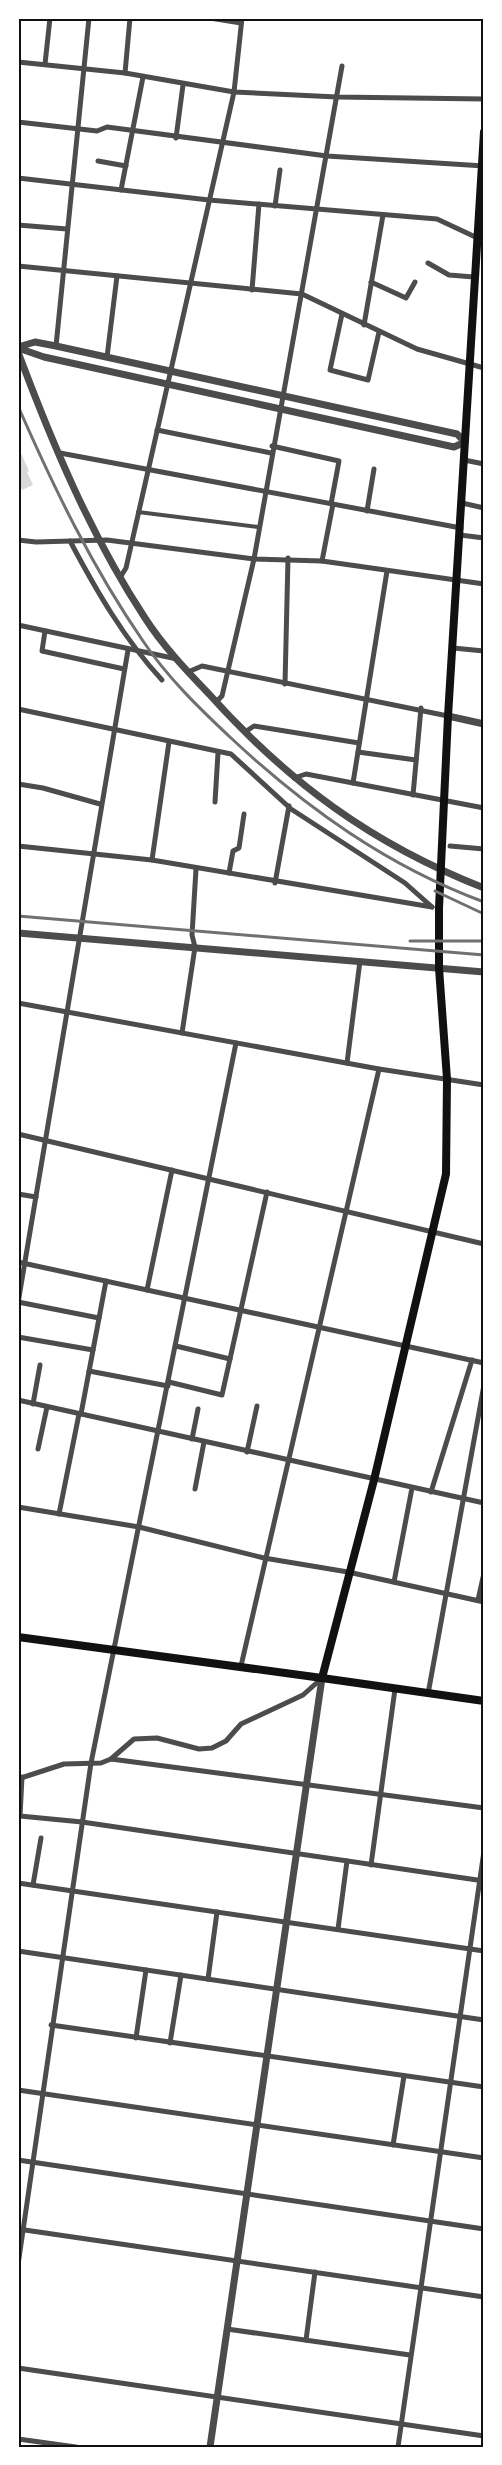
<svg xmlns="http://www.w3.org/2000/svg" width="502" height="2465" viewBox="0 0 502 2465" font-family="Barlow,sans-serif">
  <rect width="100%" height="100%" fill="#fff"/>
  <!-- water -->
  <polygon fill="#d9d9d9" points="19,455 22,455 29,471 27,472 33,485 22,490 18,481"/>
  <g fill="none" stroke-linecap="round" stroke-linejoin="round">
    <!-- pedestrian -->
    <polyline stroke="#4c4c4c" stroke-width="4" points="138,512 258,527"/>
    <!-- minor -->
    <g stroke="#4c4c4c" stroke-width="5">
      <polyline points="210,18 241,23"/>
      <polyline points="18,62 125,73 234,92 337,97 484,99"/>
      <polyline points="45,64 50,18"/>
      <polyline points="125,73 130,18"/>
      <polyline points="18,122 97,131 107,127 327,156 484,166"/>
      <polyline points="176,138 183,85"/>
      <polyline points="98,161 126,166"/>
      <polyline points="18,178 209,200 437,219 484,241"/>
      <polyline points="121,190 143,77"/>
      <polyline points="275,206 280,170"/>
      <polyline points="18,225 67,229"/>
      <polyline points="428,263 449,275 474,277"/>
      <polyline points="18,266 302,294 417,349 484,368"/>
      <polyline points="371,282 406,298 415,282"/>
      <polyline points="252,290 259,204"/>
      <polyline points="342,314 330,370 368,380 379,332"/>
      <polyline points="364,325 383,215"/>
      <polyline points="56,346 89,18"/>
      <polyline points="107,357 117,276"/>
      <polyline points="157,430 271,453"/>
      <polyline points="272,446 339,461 331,504"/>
      <polyline points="60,453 461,528"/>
      <polyline points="464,460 484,464"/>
      <polyline points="462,503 484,508"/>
      <polyline points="367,511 374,469"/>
      <polyline points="460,535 484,538"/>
      <polyline points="18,540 36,542 107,540 254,559 322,561 484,584"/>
      <path d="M70,541C96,590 124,639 162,680"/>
      <polyline points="322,561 333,504"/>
      <polyline points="121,576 126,568 234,92 242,18"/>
      <polyline points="18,625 177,659"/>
      <polyline points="45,631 42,651 124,669"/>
      <polyline points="453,648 484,651"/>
      <polyline points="188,672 202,666 448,716"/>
      <polyline points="285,684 288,558"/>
      <polyline points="216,702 222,696 254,559 342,66"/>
      <polyline points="18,709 231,754 291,809 405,883 432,907"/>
      <polyline points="245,732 254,726 359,743"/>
      <polyline points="358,752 416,760"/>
      <polyline points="294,778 306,774 484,808"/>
      <polyline points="353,783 387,571"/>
      <polyline points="18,784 43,788 100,804"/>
      <polyline points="413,795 421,708"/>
      <polyline points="215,802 218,753"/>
      <polyline points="18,846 152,860 432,907"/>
      <polyline points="450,846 484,849"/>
      <polyline points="152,860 169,742"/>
      <polyline points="229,873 233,851 239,848 244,814"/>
      <polyline points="275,883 289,806"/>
      <polyline points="18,1003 379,1069 484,1085"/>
      <polyline points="182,1033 195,947 192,935 196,869"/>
      <polyline points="347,1063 360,961"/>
      <polyline points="18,1134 484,1244"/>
      <polyline points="18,1194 36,1197"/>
      <polyline points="18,1262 484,1363"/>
      <polyline points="147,1290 172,1170"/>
      <polyline points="18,1302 99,1318"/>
      <polyline points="18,1303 128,650"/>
      <polyline points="18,1337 93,1350"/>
      <polyline points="176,1346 230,1359"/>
      <polyline points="89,1371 168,1386"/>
      <polyline points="169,1382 222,1395 267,1192"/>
      <polyline points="18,1400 484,1503"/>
      <polyline points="33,1404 40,1365"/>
      <polyline points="81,1414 106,1281"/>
      <polyline points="192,1439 198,1409"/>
      <polyline points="38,1449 47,1407"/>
      <polyline points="247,1452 257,1406"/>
      <polyline points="195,1489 204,1442"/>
      <polyline points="431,1492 472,1360"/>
      <polyline points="18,1507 139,1527 264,1558 348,1572 484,1602"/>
      <polyline points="59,1514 79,1414"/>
      <polyline points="394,1582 412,1488"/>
      <polyline points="478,1600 484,1573"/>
      <polyline points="241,1666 379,1069"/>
      <polyline points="428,1694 484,1385"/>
      <polyline points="111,1759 484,1808"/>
      <polyline points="22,1777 20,1816 82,1822 484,1881"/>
      <polyline points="18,1779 64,1764 101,1763 111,1759 134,1739 157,1738 199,1749 212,1748 226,1741 241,1724 303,1695 321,1679"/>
      <polyline points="371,1865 395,1689"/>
      <polyline points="18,1883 484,1951"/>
      <polyline points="33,1885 41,1838"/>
      <polyline points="338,1929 347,1861"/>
      <polyline points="18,1951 484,2020"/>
      <polyline points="208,1979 217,1912"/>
      <polyline points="51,2025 484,2087"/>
      <polyline points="136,2038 146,1970"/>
      <polyline points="170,2043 181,1975"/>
      <polyline points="18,2090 484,2158"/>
      <polyline points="393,2145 404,2076"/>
      <polyline points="18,2160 484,2229"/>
      <polyline points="18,2229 484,2297"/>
      <polyline points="18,2265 91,1763 236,1043"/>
      <polyline points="227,2329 410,2355"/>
      <polyline points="306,2340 315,2272"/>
      <polyline points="18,2368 484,2436"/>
      <polyline points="18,2439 76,2447"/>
      <polyline points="398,2447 484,1851"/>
    </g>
    <!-- tertiary -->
    <g stroke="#4c4c4c" stroke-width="7">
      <polyline points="18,347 35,342 56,346 457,434 465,442 454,447 44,357 18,348"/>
      <path d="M18,352C52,443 91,536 145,618C163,646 186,670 209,694C289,783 372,844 484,888"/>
      <polyline points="448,716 484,724"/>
      <polyline points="18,933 484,972"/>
      <polyline points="210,2447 322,1678"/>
    </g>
    <!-- secondary -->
    <polyline stroke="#111" stroke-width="8" points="18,1637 322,1678"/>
    <!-- primary -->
    <polyline stroke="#111" stroke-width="8" points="484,132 448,716 439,908 439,968 447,1079 446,1174 374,1480 322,1678 484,1701"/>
    <!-- rail -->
    <g stroke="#707070" stroke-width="3">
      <path d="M18,406C54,488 92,567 143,641C167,677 200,709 231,738C306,808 387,866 484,902"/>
      <polyline points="435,891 484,914"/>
      <polyline points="18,916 484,955"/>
      <polyline points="410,941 484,941"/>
    </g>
  </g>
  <!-- border -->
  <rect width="502" height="2465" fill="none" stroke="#ffffff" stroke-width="39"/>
  <rect x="20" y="20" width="462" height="2426" fill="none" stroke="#111" stroke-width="2"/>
</svg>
